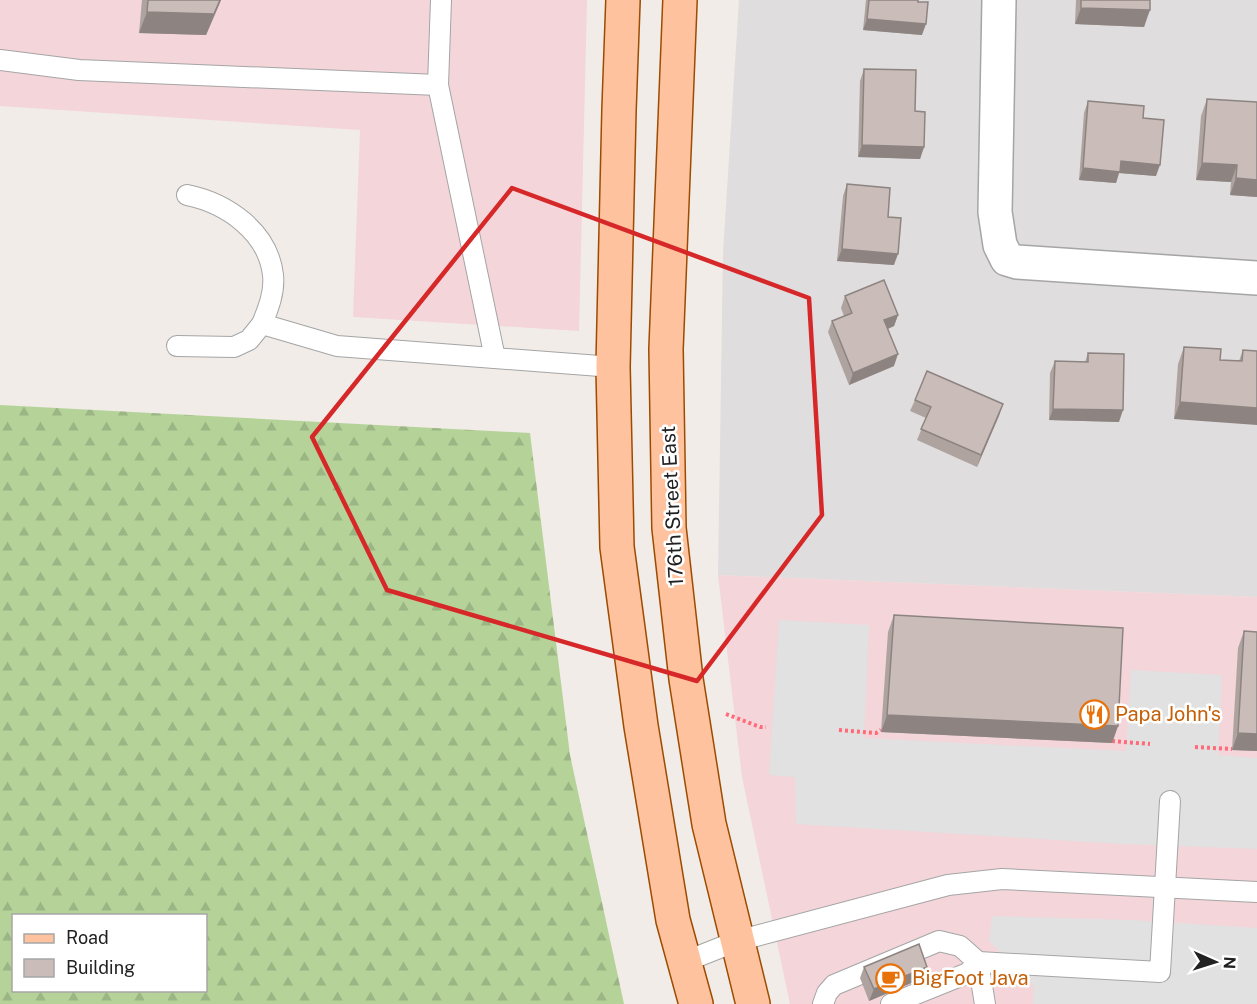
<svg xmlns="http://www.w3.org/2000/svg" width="1257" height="1004" viewBox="0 0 1257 1004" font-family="'Public Sans',sans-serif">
  <defs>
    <pattern id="forest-firs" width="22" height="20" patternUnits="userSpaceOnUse" patternTransform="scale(1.5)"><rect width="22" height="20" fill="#b5d399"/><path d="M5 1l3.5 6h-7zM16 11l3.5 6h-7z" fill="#9bb584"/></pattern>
  </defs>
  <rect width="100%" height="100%" fill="#f1ece7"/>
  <!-- residential -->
  <polygon fill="#dfddde" points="739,0 1257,0 1257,597 718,575 723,253"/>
  <!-- commercial -->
  <g fill="#f3d5da">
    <polygon points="0,0 587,0 579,331 353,317 360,130 0,106"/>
    <polygon points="718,575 1257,597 1257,1004 790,1004 742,777"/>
  </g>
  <!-- forest -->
  <path fill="url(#forest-firs)" fill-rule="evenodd" d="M0,405L530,433L570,755L624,1004H0ZM14,916H206V990H14Z"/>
  <!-- parking -->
  <g fill="#e1e1e1">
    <polygon points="779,620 869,625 864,738 1126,751 1131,670 1222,675 1218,755 1257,758 1257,849 1123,844 796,824 795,777 769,775"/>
    <polygon points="992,916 1132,920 1257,928 1257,1004 1033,1004 1034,986 989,941"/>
  </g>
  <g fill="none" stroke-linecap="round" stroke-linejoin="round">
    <defs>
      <g id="service">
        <polyline points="441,0 438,85 495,358"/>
        <polyline points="0,60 79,70 438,85"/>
        <path d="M187,195C226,203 268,231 273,275C275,292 268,309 262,324L337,346L613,367"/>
        <polyline points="177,346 234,347 249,340 262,324"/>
        <polyline points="684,962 737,941 948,885 1002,879 1257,892"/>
        <polyline points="823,1004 827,993 834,985 939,941 960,946 978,962 968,973 891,1004"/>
        <polyline points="985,1004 978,962 1160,972 1170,801"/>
      </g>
      <polyline id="minor" points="999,0 995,212 1000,245 1007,259 1017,262 1257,278"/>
      <g id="primary">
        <polyline points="623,0 619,110 613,367 617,547 641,726 673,920 696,1004"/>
        <polyline points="680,0 666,349 669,528 686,679 709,824 753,1004"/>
      </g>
    </defs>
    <!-- service casing -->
    <use href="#service" stroke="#a5a5a5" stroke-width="22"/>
    <!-- minor casing -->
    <use href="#minor" stroke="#a5a5a5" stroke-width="36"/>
    <!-- primary casing -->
    <use href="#primary" stroke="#9d4b00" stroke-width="36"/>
    <!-- path -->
    <g stroke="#ff6a78" stroke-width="4" stroke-dasharray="3 3" stroke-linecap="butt">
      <polyline points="726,714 760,727 766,727"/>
      <polyline points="839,730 876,733 881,730"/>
      <polyline points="1112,741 1150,744"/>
      <polyline points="1195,747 1232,749"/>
    </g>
    <!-- service -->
    <use href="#service" stroke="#fff" stroke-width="20"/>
    <!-- minor -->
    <use href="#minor" stroke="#fff" stroke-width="33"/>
    <!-- primary -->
    <use href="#primary" stroke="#ffc29e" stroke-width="33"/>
  </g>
  <!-- wall -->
  <g fill="#aea39f">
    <polygon points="142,0 221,0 206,35 139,33"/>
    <polygon points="866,0 918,0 922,35 863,30"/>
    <polygon points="1076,0 1150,0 1144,27 1075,24"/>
    <polygon points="864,69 915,111 924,147 920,159 858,157 860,81"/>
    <polygon points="1207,99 1257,197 1230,195 1231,182 1196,180 1201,116"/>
    <polygon points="1088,101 1143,118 1156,176 1119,173 1116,183 1079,180 1084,113"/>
    <polygon points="847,184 888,217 894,265 837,261 843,196"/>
    <polygon points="845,296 898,315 894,326 888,329 894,366 849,385 828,332 832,321 844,316 841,308"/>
    <polygon points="1184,347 1220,360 1239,361 1243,350 1257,351 1174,419 1178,364"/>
    <polygon points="1088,353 1119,422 1049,420 1050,373 1055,361 1085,362"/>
    <polygon points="915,400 1003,404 977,467 917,440 926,418 910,411"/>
    <polygon points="894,615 1118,726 1112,743 881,732 888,632"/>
    <polygon points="1244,631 1257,751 1232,750 1238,648"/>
    <polygon points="864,967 923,978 869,1001 860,978"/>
  </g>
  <!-- shaded-wall -->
  <g fill="#8d8482">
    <polygon points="221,0 206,35 139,33 147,12"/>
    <polygon points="1081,8 1150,10 1144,27 1075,24"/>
    <polygon points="867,19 926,24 922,35 863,30"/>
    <polygon points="862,145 924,147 920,159 858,157"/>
    <polygon points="1121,161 1160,165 1156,176 1119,173 1116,183 1079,180 1083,168"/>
    <polygon points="1202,163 1237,165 1231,182 1196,180"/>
    <polygon points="1236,178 1257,180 1257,197 1230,195"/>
    <polygon points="842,249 898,254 894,265 837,261"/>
    <polygon points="898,315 894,326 880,332 884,320"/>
    <polygon points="898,354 894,366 849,385 853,373"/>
    <polygon points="1180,402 1257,408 1257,425 1174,419"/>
    <polygon points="1003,404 999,416 977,467 981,455"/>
    <polygon points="1053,409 1123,410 1119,422 1049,420"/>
    <polygon points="887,715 1118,726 1112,743 881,732"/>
    <polygon points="1238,733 1257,734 1257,751 1232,750"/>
    <polygon points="927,967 923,978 869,1001 874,989"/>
  </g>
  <!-- building -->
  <g fill="#cabdb9" stroke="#8d8482" stroke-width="1.5">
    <polygon points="148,0 220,0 214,14 147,12"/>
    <polygon points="869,0 918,0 918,2 928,2 926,24 867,19"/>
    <polygon points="1081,0 1150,0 1150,10 1081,8"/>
    <polygon points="864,69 916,70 915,111 925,112 924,147 862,145"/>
    <polygon points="1207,99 1257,102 1257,180 1236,178 1237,165 1202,163"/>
    <polygon points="1088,101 1144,106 1143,118 1164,120 1160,165 1121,161 1120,172 1083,168"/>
    <polygon points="847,184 890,188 888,217 901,218 898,254 842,249"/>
    <polygon points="884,280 898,315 884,320 898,354 853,373 832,321 852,313 845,296"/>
    <polygon points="1184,347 1221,349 1220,360 1242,361 1243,350 1257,351 1257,408 1180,402"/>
    <polygon points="1088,353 1124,354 1123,410 1053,409 1055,361 1088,362"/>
    <polygon points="927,371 1003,404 981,455 921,429 931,407 915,400"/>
    <polygon points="894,615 1123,628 1118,726 887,715"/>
    <polygon points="1244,631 1257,632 1257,734 1238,733"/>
    <polygon points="919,944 927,967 874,989 864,967"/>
  </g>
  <!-- marked area -->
  <path fill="none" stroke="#d62828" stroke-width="4.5" stroke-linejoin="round" d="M512,188L809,298L822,515L697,681L387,590L312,437Z"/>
  <!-- icons -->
  <defs>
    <symbol id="restaurant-ring" viewBox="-11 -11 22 22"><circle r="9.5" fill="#fff" stroke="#e8710a" stroke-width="1.5"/><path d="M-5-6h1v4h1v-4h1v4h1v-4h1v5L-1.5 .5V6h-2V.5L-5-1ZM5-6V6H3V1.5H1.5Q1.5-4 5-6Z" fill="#e8710a"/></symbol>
    <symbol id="cafe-ring" viewBox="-11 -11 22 22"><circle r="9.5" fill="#fff" stroke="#e8710a" stroke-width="1.5"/><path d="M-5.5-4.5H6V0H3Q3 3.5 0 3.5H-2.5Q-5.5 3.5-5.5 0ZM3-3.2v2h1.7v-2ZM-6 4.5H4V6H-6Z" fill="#e8710a"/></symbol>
  </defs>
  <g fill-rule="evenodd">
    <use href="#restaurant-ring" x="1078" y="698" width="33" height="33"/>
    <use href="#cafe-ring" x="874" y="962" width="33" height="33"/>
  </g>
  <g text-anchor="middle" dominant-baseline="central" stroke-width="5" stroke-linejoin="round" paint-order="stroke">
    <!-- street labels -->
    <g font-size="20" fill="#212121" stroke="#fff">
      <text transform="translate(672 506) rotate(-93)">176th Street East</text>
    </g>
    <!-- food labels -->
    <g font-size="20" fill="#c56008" stroke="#fff" text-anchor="start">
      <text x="1115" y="714">Papa John's</text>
      <text x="912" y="978">BigFoot Java</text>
    </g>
  </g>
  <!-- legend -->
  <rect x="12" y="914" width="195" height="78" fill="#ffffff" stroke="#a6a6a6" stroke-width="1.5"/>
  <rect x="24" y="934" width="30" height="9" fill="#ffc29e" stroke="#a6a6a6" stroke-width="1.5"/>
  <text x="66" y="944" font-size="18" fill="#212121">Road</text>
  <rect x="24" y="959" width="30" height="18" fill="#cabdb9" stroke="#a6a6a6" stroke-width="1.5"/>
  <text x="66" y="974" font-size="18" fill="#212121">Building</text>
  <!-- north arrow -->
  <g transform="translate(1215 962) rotate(93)" stroke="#ffffff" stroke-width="4.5" paint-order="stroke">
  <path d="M0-4.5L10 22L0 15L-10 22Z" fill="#212121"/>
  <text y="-9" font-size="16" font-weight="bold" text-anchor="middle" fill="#212121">N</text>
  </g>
</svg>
